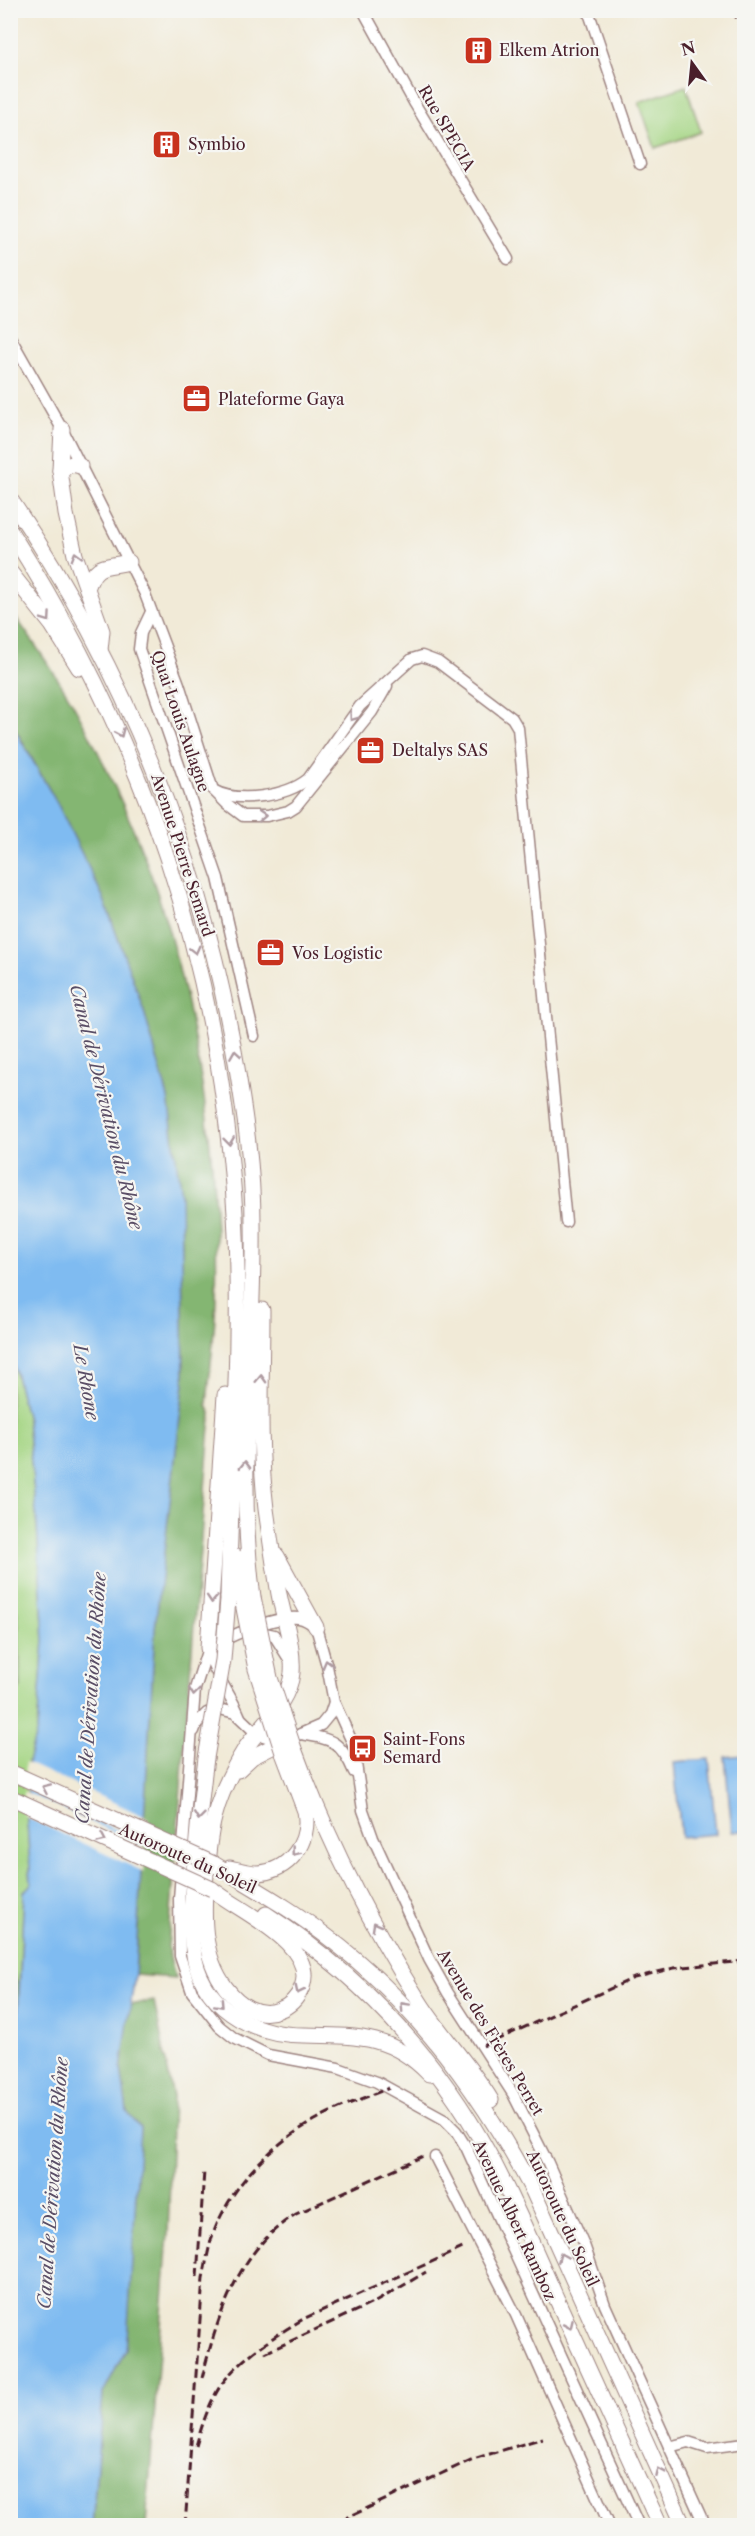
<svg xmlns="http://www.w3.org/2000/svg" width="755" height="2536" viewBox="0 0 755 2536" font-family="'Libre Caslon Text',serif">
  <rect width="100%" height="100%" fill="#f6f6f2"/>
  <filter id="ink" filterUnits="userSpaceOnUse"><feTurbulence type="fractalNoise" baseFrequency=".0167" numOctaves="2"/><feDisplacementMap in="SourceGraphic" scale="12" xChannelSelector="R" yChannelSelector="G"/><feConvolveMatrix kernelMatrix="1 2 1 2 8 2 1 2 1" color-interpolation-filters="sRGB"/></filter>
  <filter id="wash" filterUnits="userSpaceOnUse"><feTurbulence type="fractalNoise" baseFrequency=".008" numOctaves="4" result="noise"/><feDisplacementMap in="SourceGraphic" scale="24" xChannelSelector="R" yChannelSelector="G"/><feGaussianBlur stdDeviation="1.35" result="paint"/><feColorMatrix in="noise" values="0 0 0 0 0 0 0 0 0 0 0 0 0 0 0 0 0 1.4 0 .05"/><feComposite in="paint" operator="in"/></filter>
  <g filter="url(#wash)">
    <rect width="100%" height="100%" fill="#f1ead7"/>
    <!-- green -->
    <g fill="#a5d584" stroke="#787a58" stroke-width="1.5">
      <polygon points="686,86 701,132 655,148 639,102"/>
      <polygon points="13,1364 27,1420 37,1524 44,1641 37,1730 28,1762 27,1822 31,1884 24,1892 19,1984 11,1976 10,1701 21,1687 18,1616 10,1595 10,1368"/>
    </g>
    <!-- forest -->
    <g fill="#84b672" stroke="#676a4e" stroke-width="1.5">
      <path d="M10,609C33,642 58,676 77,711C109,771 138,834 159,898C198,1020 220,1168 216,1297C215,1333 210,1368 207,1405L211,1414L168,1948L175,1978L135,1975L155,1628L184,1383L181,1196L168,1098L143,1008L103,897L58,805L11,721Z"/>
      <polygon points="10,1595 18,1616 21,1687 11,1701"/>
      <polygon points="11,1976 19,1984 11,2161"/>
      <polygon points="154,2001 173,2097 168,2234 146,2525 92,2526 103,2393 126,2349 140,2128 127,2112 121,2069 130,2005"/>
    </g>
    <!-- water -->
    <g fill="#7fbbf1" stroke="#646d8e" stroke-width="1.5">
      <polygon points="10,721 58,805 103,897 143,1008 168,1098 181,1196 184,1383 155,1628 135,1975 121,2069 127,2112 140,2128 128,2327 126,2349 103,2393 92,2526 10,2525 11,2161 24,1892 31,1884 27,1822 28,1762 37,1730 44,1641 37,1524 27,1420 10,1351"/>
      <polygon points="744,1755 744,1831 732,1832 725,1757"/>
      <polygon points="709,1759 716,1834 681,1837 674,1762"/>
    </g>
    <!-- pier -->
    <g fill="#f1ead7">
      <polygon points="25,1762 148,1818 146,1843 24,1788"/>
      <polygon points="24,1791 146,1847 144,1872 24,1816"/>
    </g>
  </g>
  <g filter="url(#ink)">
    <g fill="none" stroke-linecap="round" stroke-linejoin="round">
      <defs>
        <g id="minor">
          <polyline points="363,10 415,104 508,259"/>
          <polyline points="588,10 640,164"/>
          <polyline points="10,337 62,429 145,594 179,684 213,790 227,804 243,816 267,816 288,811 296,806 372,712 387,686"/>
          <polyline points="151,612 141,633 139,649 218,878 254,1036"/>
          <path d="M213,790C238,804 287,796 308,779L360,706L412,659L422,656L438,662L512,718L518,728L566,1222"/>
          <polyline points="256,1631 274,1635 289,1659"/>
          <path d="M208,1648C231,1636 273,1615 299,1618C306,1619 311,1623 316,1627L327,1666L334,1702L353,1744L363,1810L373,1838L429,1959L448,1993L513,2094L548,2163L584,2245L605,2305L705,2526"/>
          <polyline points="208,1648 195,1689 179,1899 180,1956 192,1992 219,2026 234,2038 268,2055 338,2068 377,2082 444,2119 456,2131 466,2147 639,2526"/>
          <path d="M208,1648C213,1674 230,1692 240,1717"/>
          <polyline points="194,1731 197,1723 207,1713 220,1709 235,1713 257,1734 282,1742 321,1725 330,1714 334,1702"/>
          <path d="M301,1734C332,1739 341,1741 354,1772"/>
          <polyline points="435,2157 516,2315 610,2526"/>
          <polyline points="669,2447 688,2442 707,2448 744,2443"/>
        </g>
        <g id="highway">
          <polyline points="62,429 60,470 66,514 75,555 102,631 100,650"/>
          <polyline points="60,470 72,464 80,466"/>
          <path d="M10,499C125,668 202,860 236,1062C245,1115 253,1169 253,1222C255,1347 236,1472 253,1597"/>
          <path d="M10,531C144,742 220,964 235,1214C242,1342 231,1471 228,1599"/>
          <polyline points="10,572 52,625 79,668"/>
          <path d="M87,589C96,561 106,568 129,562"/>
          <polyline points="277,1556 316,1627"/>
          <polyline points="236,1557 242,1598"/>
          <polyline points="208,1648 225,1395"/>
          <path d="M294,1749C326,1836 369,1922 419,2001C441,2036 470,2065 491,2100"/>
          <path d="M206,1758C201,1796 197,1834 194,1872C192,1897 189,1924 193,1949C200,2006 250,2035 304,2035C355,2036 391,2034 429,2074"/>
          <polyline points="238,1770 252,1757 282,1742"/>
          <path d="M214,1864C252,1887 290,1908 325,1935C415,2002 481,2093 533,2191L684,2526"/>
          <path d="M230,1868C239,1870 248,1873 257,1873C289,1872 311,1842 305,1811L283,1753"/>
          <path d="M212,1889C238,1911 318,1944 302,1987C298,1997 290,2006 279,2010C258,2018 239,2005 226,1988C201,1955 203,1914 206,1874C208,1855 209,1836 214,1818C220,1794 232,1770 245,1749C261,1725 289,1703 292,1673C294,1647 284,1619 279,1594C274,1566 270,1537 266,1509C258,1443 262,1377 262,1310"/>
          <path d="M266,1914C360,1975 435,2056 489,2154C515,2202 536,2253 558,2302C592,2377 626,2451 660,2526"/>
        </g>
      </defs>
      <!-- minor casing -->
      <use href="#minor" stroke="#9e8481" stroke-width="13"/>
      <!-- highway casing -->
      <use href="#highway" stroke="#9e8481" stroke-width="17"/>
      <!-- minor -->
      <use href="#minor" stroke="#fff" stroke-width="10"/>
      <!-- highway -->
      <use href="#highway" stroke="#fff" stroke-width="15"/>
      <!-- rail -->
      <g stroke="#4a1f2b" stroke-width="3" stroke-dasharray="9 4.5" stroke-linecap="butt">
        <polyline points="733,10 744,36"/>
        <polyline points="483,2046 634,1978 674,1968 744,1961"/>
        <polyline points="197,2277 204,2171"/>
        <polyline points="265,2353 377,2301 426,2272"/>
        <path d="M202,2378C218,2315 238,2250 296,2214L423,2156"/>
        <path d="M196,2446C202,2425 209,2403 221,2385C241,2357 276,2335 305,2318L465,2247"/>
        <path d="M185,2526L203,2278C206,2264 208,2250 212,2237C230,2186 270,2145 317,2119C340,2106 365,2098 389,2088"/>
        <polyline points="329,2526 473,2459 543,2438"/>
      </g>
      <defs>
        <g id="highway-bridge">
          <polyline points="253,1597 270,1678 294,1749"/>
          <polyline points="242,1598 256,1669 283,1753"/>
          <polyline points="206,1758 223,1660 228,1599"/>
          <polyline points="10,1772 214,1864"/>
          <polyline points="10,1797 212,1889"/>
        </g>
      </defs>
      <!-- highway-bridge casing -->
      <use href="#highway-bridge" stroke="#9e8481" stroke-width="17" stroke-linecap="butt"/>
      <!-- highway-bridge -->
      <use href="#highway-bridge" stroke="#fff" stroke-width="15"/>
    </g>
    <!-- one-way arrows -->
    <defs><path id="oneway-chevron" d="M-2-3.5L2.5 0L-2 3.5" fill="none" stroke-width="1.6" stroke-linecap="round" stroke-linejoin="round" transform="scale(1.5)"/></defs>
    <g stroke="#ae9aa0">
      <use href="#oneway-chevron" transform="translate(76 556) rotate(-106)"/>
      <use href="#oneway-chevron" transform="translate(47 618) rotate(55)"/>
      <use href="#oneway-chevron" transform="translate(353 717) rotate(126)"/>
      <use href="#oneway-chevron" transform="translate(120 733) rotate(66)"/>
      <use href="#oneway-chevron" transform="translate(262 816) rotate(-3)"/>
      <use href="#oneway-chevron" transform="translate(195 950) rotate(76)"/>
      <use href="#oneway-chevron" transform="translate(235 1054) rotate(-99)"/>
      <use href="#oneway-chevron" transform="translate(229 1141) rotate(83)"/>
      <use href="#oneway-chevron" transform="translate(261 1379) rotate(-88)"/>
      <use href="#oneway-chevron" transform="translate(245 1465) rotate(-89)"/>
      <use href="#oneway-chevron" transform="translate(212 1599) rotate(94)"/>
      <use href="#oneway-chevron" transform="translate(327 1664) rotate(-105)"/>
      <use href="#oneway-chevron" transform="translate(194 1692) rotate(97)"/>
      <use href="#oneway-chevron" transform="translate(46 1788) rotate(-156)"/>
      <use href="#oneway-chevron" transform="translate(199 1816) rotate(97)"/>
      <use href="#oneway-chevron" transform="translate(102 1839) rotate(24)"/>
      <use href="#oneway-chevron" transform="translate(295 1852) rotate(128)"/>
      <use href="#oneway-chevron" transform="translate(376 1926) rotate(-119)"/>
      <use href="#oneway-chevron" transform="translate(299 1990) rotate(116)"/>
      <use href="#oneway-chevron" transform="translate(220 2004) rotate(47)"/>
      <use href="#oneway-chevron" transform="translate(404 2006) rotate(-133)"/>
      <use href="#oneway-chevron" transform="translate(562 2257) rotate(-113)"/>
      <use href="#oneway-chevron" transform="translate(569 2325) rotate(66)"/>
      <use href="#oneway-chevron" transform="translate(660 2472) rotate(-114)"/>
    </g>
  </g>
  <!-- icons -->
  <defs>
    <symbol id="building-square" viewBox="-11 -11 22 22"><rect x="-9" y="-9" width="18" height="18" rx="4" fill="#c8321e" stroke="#f6f6f2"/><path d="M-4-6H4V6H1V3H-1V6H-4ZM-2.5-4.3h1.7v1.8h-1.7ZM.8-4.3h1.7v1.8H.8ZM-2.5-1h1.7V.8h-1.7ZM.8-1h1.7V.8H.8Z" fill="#fff"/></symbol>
    <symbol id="office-square" viewBox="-11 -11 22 22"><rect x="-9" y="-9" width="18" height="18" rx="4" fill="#c8321e" stroke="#f6f6f2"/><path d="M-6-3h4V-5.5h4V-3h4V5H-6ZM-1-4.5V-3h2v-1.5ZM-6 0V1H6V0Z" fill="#fff"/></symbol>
    <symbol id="bus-square" viewBox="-11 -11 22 22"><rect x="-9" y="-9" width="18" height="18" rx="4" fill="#c8321e" stroke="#f6f6f2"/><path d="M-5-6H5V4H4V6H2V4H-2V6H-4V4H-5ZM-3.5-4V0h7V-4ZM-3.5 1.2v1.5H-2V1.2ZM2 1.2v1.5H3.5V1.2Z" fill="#fff"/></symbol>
  </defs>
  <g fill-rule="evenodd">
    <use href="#building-square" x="462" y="34" width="33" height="33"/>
    <use href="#building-square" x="150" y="128" width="33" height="33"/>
    <use href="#office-square" x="180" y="382" width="33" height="33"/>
    <use href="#office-square" x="354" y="734" width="33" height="33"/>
    <use href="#office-square" x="254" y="936" width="33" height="33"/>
    <use href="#bus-square" x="346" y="1732" width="33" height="33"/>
  </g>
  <g text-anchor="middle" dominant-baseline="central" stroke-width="4.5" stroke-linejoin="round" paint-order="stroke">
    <!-- poi labels -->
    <g font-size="16" fill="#4a1f2b" stroke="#f6f6f2" text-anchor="start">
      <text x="499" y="50">Elkem Atrion</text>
      <text x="188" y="144">Symbio</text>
      <text x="218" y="399">Plateforme Gaya</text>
      <text x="392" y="750">Deltalys SAS</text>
      <text x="292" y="953">Vos Logistic</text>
      <text x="383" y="1739">Saint-Fons<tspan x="383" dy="18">Semard</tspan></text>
    </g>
    <!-- street labels -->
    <g font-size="16" fill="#4a1f2b" stroke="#f6f6f2">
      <text transform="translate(447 128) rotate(60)">Rue SPECIA</text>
      <text transform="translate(181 721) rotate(71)">Quai Louis Aulagne</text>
      <text transform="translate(183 855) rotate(72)">Avenue Pierre Semard</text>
      <text transform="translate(188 1858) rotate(24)">Autoroute du Soleil</text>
      <text transform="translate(491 2032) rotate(59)">Avenue des Frères Perret</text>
      <text transform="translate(563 2218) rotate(65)">Autoroute du Soleil</text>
      <text transform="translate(515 2220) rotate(65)">Avenue Albert Ramboz</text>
    </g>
    <!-- water labels -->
    <g font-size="18" font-style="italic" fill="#5a4e66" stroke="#f6f6f2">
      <text transform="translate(106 1107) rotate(76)">Canal de Dérivation du Rhône</text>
      <text transform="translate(86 1382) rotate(80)">Le Rhone</text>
      <text transform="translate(91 1698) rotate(-86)">Canal de Dérivation du Rhône</text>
      <text transform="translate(53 2183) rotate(-86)">Canal de Dérivation du Rhône</text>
    </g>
  </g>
  <!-- margin -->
  <rect width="755" height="2536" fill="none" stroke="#f6f6f2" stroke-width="36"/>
  <!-- north arrow -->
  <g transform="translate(692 63) rotate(345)" stroke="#f6f6f2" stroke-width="4.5" paint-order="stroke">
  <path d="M0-4.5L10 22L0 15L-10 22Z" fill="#4a1f2b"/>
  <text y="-9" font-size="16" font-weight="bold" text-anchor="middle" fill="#4a1f2b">N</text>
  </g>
</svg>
